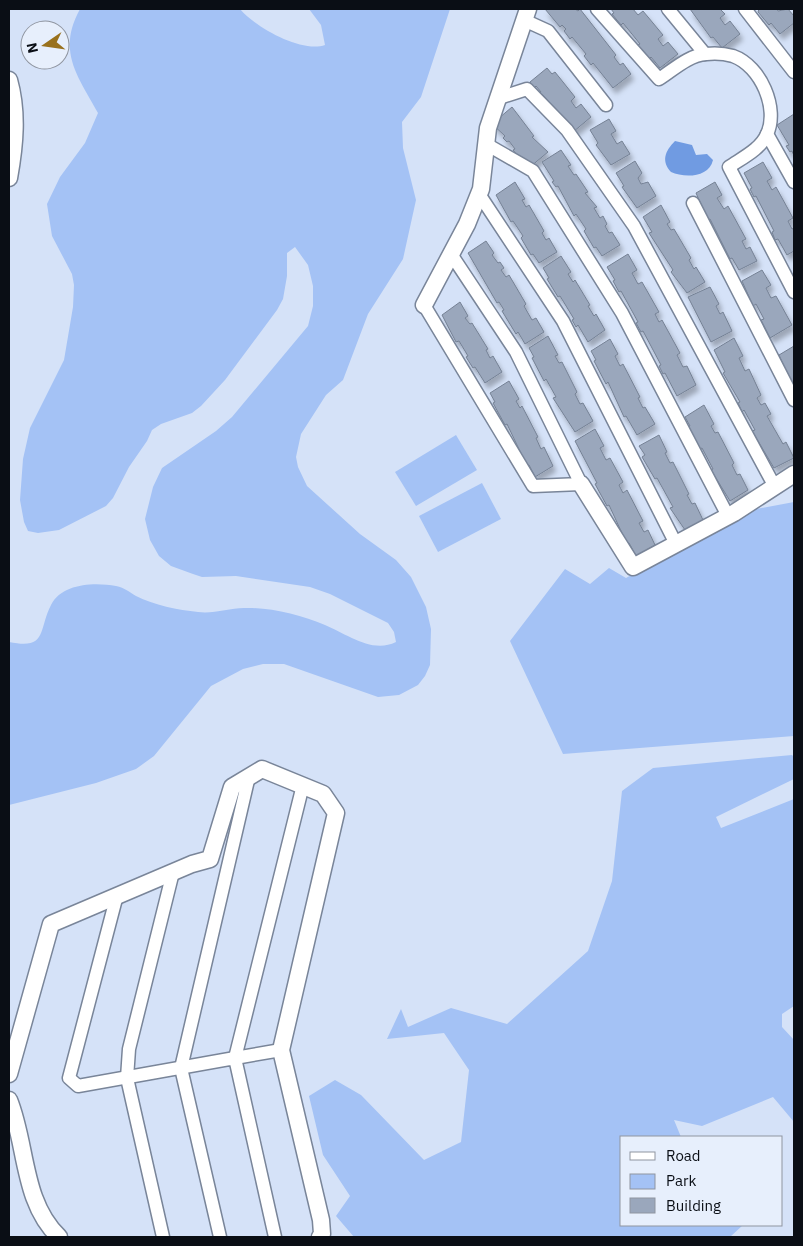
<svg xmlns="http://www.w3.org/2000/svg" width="803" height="1246" viewBox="0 0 803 1246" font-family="'IBM Plex Sans',sans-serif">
  <defs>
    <filter id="shadow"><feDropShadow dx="3" dy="5.5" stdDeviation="2.5" flood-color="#0004"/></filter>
  </defs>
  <rect width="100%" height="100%" fill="#d5e2f8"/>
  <!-- green -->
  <g fill="#a4c2f5">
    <path d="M80,9H240C255,27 301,53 325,45L321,25L309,9H450L421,97L402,122L403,148L416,200L403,259L368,314L343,380L326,395L301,434L296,457L298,467L307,486L360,534L396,560L411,577L426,607L431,629L430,665L425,676L418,685L399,695L378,697L284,664H263L243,669L211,686L154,756L136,769L96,783L9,805V642C48,650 38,630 51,605C62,583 95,582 116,586C125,588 129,592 136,596C154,605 178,610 198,612C214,614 229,608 244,608C269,607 301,615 325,625C347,634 372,654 396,642L394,632L388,623L330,594L310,587L236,576L202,577L193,574L171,566L159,556L150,540L145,519L153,487L162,468L216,431L232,417L308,326L313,306V286L308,265L295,247L287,253V276L283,299L277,310L225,380L201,406L192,413L161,424L152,430L147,441L129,467L113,498L106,506L59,530L38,533L28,531L24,522L20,500L23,459L30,428L64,360L73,307L74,285L72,274L52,236L47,204L60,177L85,143L98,113C77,75 57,51 80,9Z"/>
    <polygon points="456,435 477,470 416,506 395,472"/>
    <polygon points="482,483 501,519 438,552 419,516"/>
    <polygon points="794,502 794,736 563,754 510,641 565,569 590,584 609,568 626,578 751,510"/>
    <polygon points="792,755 794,757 794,779 716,817 721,828 794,799 794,1006 782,1014 782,1027 794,1040 794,1122 773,1097 702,1126 674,1120 681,1137 622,1137 622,1225 743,1225 730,1237 354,1237 336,1216 350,1196 323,1155 309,1096 335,1080 361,1095 424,1160 461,1142 469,1070 444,1033 387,1039 401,1009 408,1027 451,1008 507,1024 588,951 612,881 622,791 653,768"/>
  </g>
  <!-- water -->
  <path fill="#709be2" d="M675,141L692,145L696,155L707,154L713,160C709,178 684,178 671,172C661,161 665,151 675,141Z"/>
  <!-- building -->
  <g fill="#9aa7bc" stroke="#758194" filter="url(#shadow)">
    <polygon points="545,9 575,9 578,11 580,9 616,55 614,57 620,65 623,63 631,74 613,88 593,63 591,65 584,56 586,54 572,37 570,39 564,31 566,29 562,25 560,27"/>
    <polygon points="611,9 633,9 638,15 643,11 663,35 658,39 663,46 668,42 678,54 660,68 651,57 649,59 638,45 640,44 623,23 621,25 612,14 614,13"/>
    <polygon points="690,9 720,9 725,14 720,18 725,25 730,21 740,34 722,48 713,37 711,38"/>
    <polygon points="759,9 777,9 778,11 788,9 794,16 794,23 780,34 771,23 769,25 758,12"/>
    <polygon points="547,68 552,74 555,72 575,97 571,101 576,108 581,104 591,117 573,132 543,95 539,94 541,92 536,86 534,88 530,82"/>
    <polygon points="512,107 534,136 532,137 548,152 530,167 524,163 513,150 515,149 509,141 507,142 503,138 505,136 492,124"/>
    <polygon points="794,114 794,156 792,151 790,152 786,146 789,145 777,125"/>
    <polygon points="609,119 616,131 611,134 617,144 622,141 630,154 611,165 596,145 598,143 590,130"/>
    <polygon points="561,150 571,165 568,166 574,175 576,174 588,192 585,193 597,207 594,208 600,218 603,216 607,224 605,226 609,233 612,232 620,245 602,256 596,247 594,248 584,231 586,229 576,214 574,216 558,186 556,187 552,182 554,181 542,162"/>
    <polygon points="635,161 642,173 638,178 641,184 648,182 656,196 637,208 622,187 624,186 616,173"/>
    <polygon points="763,162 772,178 767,181 772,190 776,187 793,218 788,221 792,229 794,228 794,251 787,255 778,239 775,240 772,232 774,231 756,196 754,197 750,189 752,188 744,173"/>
    <polygon points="515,182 525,199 522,200 526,207 529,205 544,231 542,233 546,240 549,238 557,252 539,263 533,254 531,255 521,238 523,236 513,221 511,222 496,195"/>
    <polygon points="715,182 722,195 717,198 724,209 728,206 746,239 742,241 746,249 750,247 757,261 739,270 732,258 730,259 710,219 708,220 696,193"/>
    <polygon points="661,205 670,222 667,224 671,230 674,229 691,258 689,260 694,269 696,267 705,282 687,293 671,272 673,270 649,233 652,232 643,217"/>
    <polygon points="486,241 494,253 492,255 498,263 500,262 504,268 501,270 506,277 509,275 526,304 524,306 532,320 536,318 544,332 525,344 518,332 516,334 502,311 504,310 499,302 497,303 468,253"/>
    <polygon points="628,254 637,270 632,273 638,284 642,282 659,312 655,314 659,322 662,320 680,353 677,355 683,367 687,366 696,385 677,396 665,373 663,374 659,366 661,365 643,331 641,332 636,323 638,322 621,291 619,292 613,281 615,280 607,267"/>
    <polygon points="561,256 571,272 568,274 573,282 575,280 590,305 588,306 594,316 596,314 605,330 588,342 578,325 576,327 572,320 574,319 560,296 558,297 547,279 549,278 543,268"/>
    <polygon points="762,270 771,285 766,288 771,298 776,296 792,325 770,338 761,320 764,319 756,304 753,306 742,281"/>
    <polygon points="710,287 719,304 716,306 720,314 723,312 732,331 711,342 688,297"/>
    <polygon points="460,302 468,316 465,318 470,324 472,323 488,349 486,350 490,358 493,356 502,372 485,383 475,367 473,368 466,357 468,356 459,341 456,342 442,315"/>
    <polygon points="548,336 558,355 555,356 559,363 562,362 577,392 575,394 580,404 583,403 593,421 575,432 553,398 556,397 546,379 544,381 532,358 534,357 529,348"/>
    <polygon points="734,338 743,356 739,358 745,371 749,369 761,395 757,398 761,405 765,403 771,414 767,416 783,444 786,442 794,458 774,468 752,431 755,430 744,410 742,412 738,403 740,402 723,373 725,372 714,350"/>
    <polygon points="610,339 618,354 615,356 620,366 623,364 640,397 638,398 643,408 645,407 655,424 637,435 626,416 624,417 608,382 606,384 594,361 596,360 591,351"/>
    <polygon points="794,346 794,390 779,355"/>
    <polygon points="509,381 519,399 516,401 520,408 522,406 538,437 536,438 541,449 544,447 553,466 535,477 529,465 527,466 507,424 505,425 493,403 495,402 490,393"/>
    <polygon points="704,405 714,424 711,426 715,433 718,432 734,463 732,465 737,475 740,474 748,490 730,501 711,470 713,469 702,448 700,449 688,427 690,426 685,417"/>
    <polygon points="595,429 604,446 600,448 606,460 610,458 623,482 619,485 623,493 627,490 643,521 639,523 644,532 648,530 655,545 636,556 629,543 627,544 609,505 607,506 595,484 597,483 575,441"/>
    <polygon points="659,435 667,452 665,453 670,463 673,462 689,494 687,495 692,504 695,503 703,520 685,530 670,508 673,507 657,478 655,479 642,457 645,455 639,446"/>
  </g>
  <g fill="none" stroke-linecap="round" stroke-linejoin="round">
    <defs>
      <g id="minor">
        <path d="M597,9L659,79C673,70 689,55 706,54C714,53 726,54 733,56C761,66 779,109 767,134C761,149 742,158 729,167L794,292"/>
        <polyline points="668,9 705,54"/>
        <polyline points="745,9 794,72"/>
        <polyline points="526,21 548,31 606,105"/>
        <polyline points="499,98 527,89 567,130 634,226 775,487"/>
        <polyline points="767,134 794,182"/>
        <polyline points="486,144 533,171 622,313 728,516"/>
        <polyline points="479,194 563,321 676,544"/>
        <polyline points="693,203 794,400"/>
        <polyline points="424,305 533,486 581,484 516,352 451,254"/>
        <polyline points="117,895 69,1078 78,1086 235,1058 275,1237"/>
        <polyline points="281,1050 235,1058 303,785"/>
        <polyline points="163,1237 127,1078 129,1049 173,872"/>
        <polyline points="220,1237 181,1068 249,776"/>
      </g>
      <g id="tertiary">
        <path d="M9,80C18,112 15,145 9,178"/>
        <polyline points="424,305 467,224 481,189 488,128 528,9"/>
        <polyline points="581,484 633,567 734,513 794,474"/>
        <polyline points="9,1074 51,924 192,864 210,859 232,787 262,769 323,794 336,813 281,1050 321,1220 322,1234 320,1237"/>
        <path d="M9,1100C27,1144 22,1202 59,1237"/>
      </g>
    </defs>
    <!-- minor casing -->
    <use href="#minor" stroke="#798599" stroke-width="15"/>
    <!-- tertiary casing -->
    <use href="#tertiary" stroke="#798599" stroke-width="19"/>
    <!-- minor -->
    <use href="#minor" stroke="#fff" stroke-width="12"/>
    <!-- tertiary -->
    <use href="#tertiary" stroke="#fff" stroke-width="16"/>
  </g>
  <!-- border -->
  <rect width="803" height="1246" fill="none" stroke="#0a0e15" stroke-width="20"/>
  <!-- legend -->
  <rect x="620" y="1136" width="162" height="90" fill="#e7effc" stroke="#8f95a0"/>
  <rect x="630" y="1152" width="25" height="8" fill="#ffffff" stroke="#8f95a0"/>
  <text x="666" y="1161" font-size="15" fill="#0a0e15">Road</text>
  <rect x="630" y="1174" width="25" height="15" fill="#a4c2f5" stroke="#8f95a0"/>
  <text x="666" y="1186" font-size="15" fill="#0a0e15">Park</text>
  <rect x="630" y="1198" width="25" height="15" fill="#9aa7bc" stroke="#8f95a0"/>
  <text x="666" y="1211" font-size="15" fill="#0a0e15">Building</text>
  <!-- north arrow -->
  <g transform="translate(45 45) rotate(257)"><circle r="24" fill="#e7effc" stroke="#8f95a0"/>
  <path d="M0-4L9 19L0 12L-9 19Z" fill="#99711d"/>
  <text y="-8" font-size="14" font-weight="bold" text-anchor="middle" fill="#0a0e15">N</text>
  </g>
</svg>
